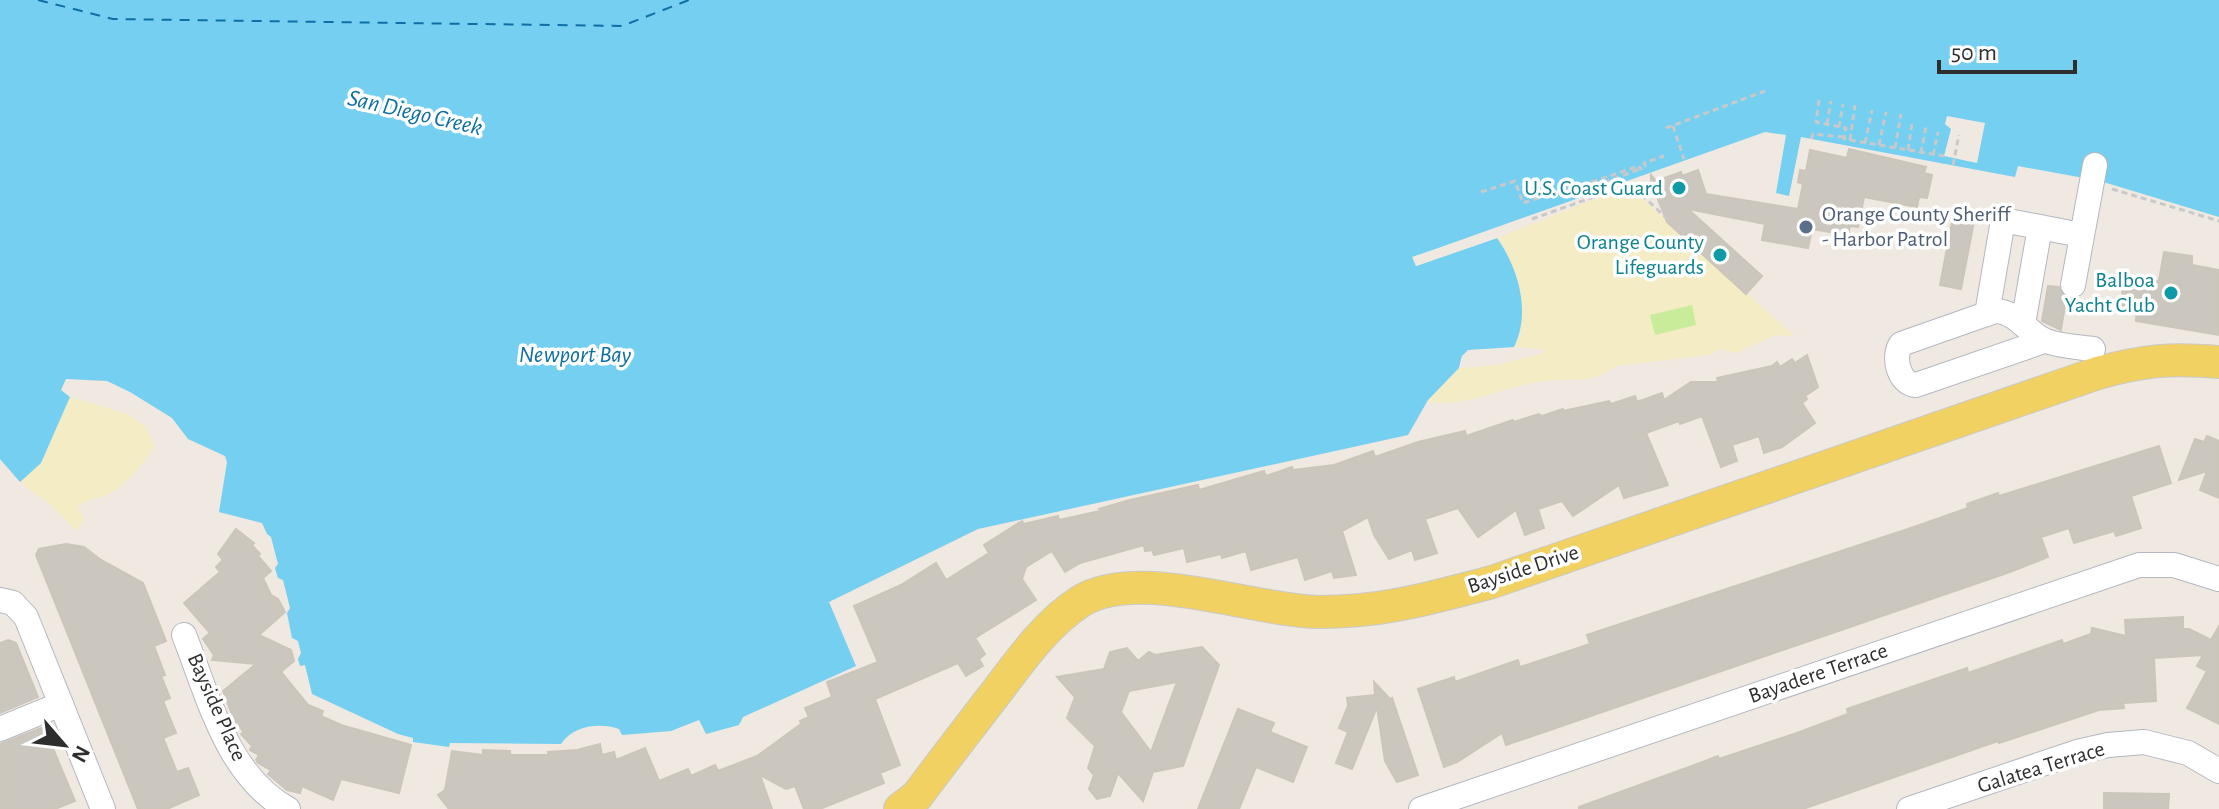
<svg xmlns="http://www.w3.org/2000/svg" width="2219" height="809" viewBox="0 0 2219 809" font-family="'Alegreya Sans',sans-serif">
  <rect width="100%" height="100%" fill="#efe9e1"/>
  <!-- sand -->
  <g fill="#f3ecc5">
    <path d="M1629,186L1794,336L1776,335L1736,353L1719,349L1709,355L1616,366C1590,386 1572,377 1544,381C1506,386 1466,408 1427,402L1459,368L1497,365L1543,353V349L1514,347L1521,332L1505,249L1497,238Z"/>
    <path d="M70,397L128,414L144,425L155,446C143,464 129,483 109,494C98,499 88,499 78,506L85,520L76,531L54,508L20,482L41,463Z"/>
  </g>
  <!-- pitch -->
  <polygon fill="#c9ec9a" points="1692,305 1696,325 1655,335 1650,315"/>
  <!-- water -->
  <path fill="#75cff0" d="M0,0H2219V217L2100,181L2018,166L2015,177L1801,137L1789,196L1776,193L1786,135L1765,132L1413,257L1416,266L1497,238C1519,269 1531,313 1514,347L1469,350L1462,356L1459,368L1428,400L1408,435L978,529L829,602L856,666L743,717L739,725L706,734L699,720L671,731L622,735L619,729C599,722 572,726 561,744L450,743L449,747L413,742V738L398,734L312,694L305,665L300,666L298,659L301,653L298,641L292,638L287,613L290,608L283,580L278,578L275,568L278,564L271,537L267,534L262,523L219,512L227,462L225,456L188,439L172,418L130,392L107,381L66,379L61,390L70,397L41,463L20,482L0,459Z"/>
  <!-- pier -->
  <g fill="#efe9e1">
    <polygon points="1947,116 1985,123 1977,163 1944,156 1951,129 1945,124"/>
    <polygon points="1521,221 1418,259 1496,234 1500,236 1497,238 1416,266 1412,257"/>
    <polygon points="1518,348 1514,351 1470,353 1466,358 1463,368 1459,368 1462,356 1468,350"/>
  </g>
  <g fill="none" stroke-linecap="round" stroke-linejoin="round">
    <!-- ferry -->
    <polyline stroke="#0d6fa3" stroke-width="2" stroke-dasharray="10 8" stroke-linecap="butt" points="38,0 113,19 622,26 689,0"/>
  </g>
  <!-- building -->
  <g fill="#cbc7bf" stroke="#cbc5ba" stroke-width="2" fill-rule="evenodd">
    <polygon points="1849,149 1926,167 1924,173 1932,175 1927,198 1919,197 1917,207 1864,197 1858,227 1850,226 1848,235 1812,229 1808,248 1762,240 1765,224 1688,209 1762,276 1746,294 1667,222 1651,182 1651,175 1656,181 1681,172 1682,176 1698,170 1706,194 1798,209 1803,184 1798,182 1800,170 1806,171 1810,150 1847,158"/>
    <polygon points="1955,207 1976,211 1961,289 1940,285"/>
    <polygon points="2164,252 2192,256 2192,265 2219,270 2219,335 2136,321 2137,308 2120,305 2125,278 2159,281"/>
    <polygon points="2048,286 2059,287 2066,298 2061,330 2042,321"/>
    <polygon points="1807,355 1818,387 1805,396 1807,399 1802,403 1815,423 1782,447 1764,453 1759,436 1732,445 1737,461 1721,467 1702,416 1680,424 1679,421 1646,433 1668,485 1624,498 1619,485 1573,516 1562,501 1538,509 1544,528 1525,535 1516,510 1478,537 1458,508 1425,519 1437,553 1415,560 1412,550 1389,559 1374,535 1368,517 1342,531 1356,575 1334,578 1332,571 1305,580 1298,557 1251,570 1246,551 1222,558 1221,554 1187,562 1184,548 1154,555 1152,550 1145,551 1144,545 1080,563 1065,572 1052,551 1026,567 1022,579 1036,600 975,638 985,654 979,659 983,666 966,676 958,663 875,699 900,765 880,773 884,783 820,809 804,809 795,786 786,789 760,775 772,809 449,809 438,795 445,790 452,751 483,755 483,750 510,751 510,755 548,755 548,752 577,750 600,744 602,755 614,752 616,760 645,748 659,781 688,769 691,776 715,765 718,771 757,756 801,724 800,721 809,717 805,708 832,697 827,682 878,662 854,606 901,585 936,563 946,580 989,553 984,545 1022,521 1024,524 1058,516 1059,520 1100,511 1099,509 1130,500 1198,485 1199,490 1264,471 1266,476 1292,467 1293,470 1334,465 1373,451 1375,457 1418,442 1465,431 1466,436 1513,420 1514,422 1539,414 1542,416 1563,409 1563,411 1609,401 1611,404 1635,396 1637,402 1662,393 1664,400 1691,382 1718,382 1717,378 1772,366 1777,362 1780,367 1792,359 1795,363"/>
    <polygon points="2207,436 2219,441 2219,498 2200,490 2207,471 2179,480 2195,439 2204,442"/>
    <polygon points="2159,446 2171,483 2131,496 2141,528 2116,536 2114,531 2074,543 2069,528 2041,537 2048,557 2010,572 1506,745 1502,733 1457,762 1444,767 1418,689 1454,677 1455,682 1518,660 1520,667 1590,644 1587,635 1911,528 1968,508 1967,504 1998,493 1999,496"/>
    <polygon points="236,529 254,543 252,545 260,554 258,556 271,571 263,578 271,595 278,599 285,612 259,635 291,650 294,661 281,672 308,705 323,711 321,716 341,725 411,745 399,793 341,779 333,800 302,786 300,793 287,790 268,774 271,770 258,763 256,760 259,755 250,750 252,746 241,734 244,732 235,722 223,691 256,664 212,660 214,655 203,639 210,633 184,603 220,572 216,567 223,560 218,554"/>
    <polygon points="66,544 84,547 101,560 143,583 166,641 154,646 165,675 161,676 170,698 163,701 176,733 163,738 177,772 188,768 199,795 167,809 138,809 36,555 39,549"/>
    <polygon points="2183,617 2183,629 2189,629 2211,640 2219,626 2219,724 2187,708 2207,671 2197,666 2203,655 2154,658 2156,701 2123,703 2124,708 2099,710 1999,743 1998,741 1803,809 1579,809 1579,807 1700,763 1718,756 1719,759 1797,733 1848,714 1847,709 1967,668 1968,673 2062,640 2063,644 2091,634 2092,628 2126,636 2125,620"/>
    <polygon points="8,640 16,643 38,697 0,713 0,643"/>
    <path d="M1202,647L1219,665L1183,766L1153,772L1143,801L1118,773L1110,796L1097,799L1089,789L1094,775L1088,768L1095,746L1067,718L1075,697L1057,677L1104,669L1110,652L1127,648L1138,661L1149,652L1155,655ZM1177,682L1151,752L1121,712L1129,691Z"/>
    <polygon points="1374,682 1390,699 1392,698 1418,775 1397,782 1385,761 1377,707 1352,769 1336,763 1348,732 1339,728 1348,706 1347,698 1375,695"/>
    <polygon points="1238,709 1274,723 1270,732 1307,747 1293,782 1256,767 1239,809 1198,809"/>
    <polygon points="44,727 75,801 55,809 0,809 0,744"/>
    <polygon points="2104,793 2169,794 2168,809 2104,809"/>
  </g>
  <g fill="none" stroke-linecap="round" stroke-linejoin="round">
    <defs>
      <g id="minor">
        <polyline points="2073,285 2095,165"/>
        <polyline points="1987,314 2003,220 2081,235"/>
        <polyline points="2023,324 2040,227"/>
        <path d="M2044,341L1916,385C1899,384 1892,357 1901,344L1995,311C2017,311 2028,334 2046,341C2060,346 2078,347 2093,349"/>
        <polyline points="0,600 13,603 26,617 103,809"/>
        <path d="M184,635C208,695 227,776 288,809"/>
        <polyline points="0,729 61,704"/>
        <polyline points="1421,809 2139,565 2174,565 2219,579"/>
        <polyline points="1909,809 2077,752 2108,745 2144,742 2188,753 2219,771"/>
      </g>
      <path id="major" d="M900,809L917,796C944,760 971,725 998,690C1022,658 1047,623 1081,601C1139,566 1252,611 1319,612C1383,612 1431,598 1492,582L2098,373C2145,360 2171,358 2219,362"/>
    </defs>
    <!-- minor casing -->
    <use href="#minor" stroke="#b4b7c1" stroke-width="26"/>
    <!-- major casing -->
    <use href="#major" stroke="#c9c9c9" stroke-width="34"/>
    <!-- path -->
    <g stroke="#c9c9c9" stroke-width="3" stroke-dasharray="6 4" stroke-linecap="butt">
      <polyline points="1819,100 1816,122 1846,128 1844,139 1944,156"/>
      <polyline points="1827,124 1831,101"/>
      <polyline points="1673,126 1684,159"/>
      <polyline points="1839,127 1843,104"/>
      <polyline points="1666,128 1765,91"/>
      <polyline points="1811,139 1813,134 1844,137"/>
      <polyline points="1850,140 1855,105"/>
      <polyline points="1865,143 1872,110"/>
      <polyline points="1879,145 1886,112"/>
      <polyline points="1895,148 1901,114"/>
      <polyline points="1908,150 1912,123"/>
      <polyline points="1921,153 1926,126"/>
      <polyline points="1933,155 1938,132"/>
      <polyline points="1953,165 1959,135"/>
      <polyline points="1595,186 1640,169"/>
      <polyline points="2112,189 2219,221"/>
      <polyline points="1481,192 1515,181 1523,203 1582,184 1587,189 1594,186 1592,182 1639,166 1640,169 1646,167 1644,163 1664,156"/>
      <polyline points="1532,219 1630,184 1673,224"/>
    </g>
    <!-- minor -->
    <use href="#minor" stroke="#fff" stroke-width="24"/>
    <!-- major -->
    <use href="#major" stroke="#f2d163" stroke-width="32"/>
  </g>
  <!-- markers -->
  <g fill="#0f9aa8" stroke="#fff" stroke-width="3">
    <circle cx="1679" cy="188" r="8"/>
    <circle cx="1720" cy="255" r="8"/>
    <circle cx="2171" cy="293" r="8"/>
  </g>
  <circle fill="#5c6f8a" stroke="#fff" stroke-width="3" cx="1806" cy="227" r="8"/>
  <g text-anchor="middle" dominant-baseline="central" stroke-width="7" stroke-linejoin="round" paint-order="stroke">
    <!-- culture labels -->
    <g font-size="22" fill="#0d838f" stroke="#fff" text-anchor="end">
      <text x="1663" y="188">U.S. Coast Guard</text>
      <text x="1704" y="242">Orange County<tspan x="1704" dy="25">Lifeguards</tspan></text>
      <text x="2155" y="280">Balboa<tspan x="2155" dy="25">Yacht Club</tspan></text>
    </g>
    <!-- service labels -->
    <g font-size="22" fill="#4e5e75" stroke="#fff" text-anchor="start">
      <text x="1822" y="214">Orange County Sheriff<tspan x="1822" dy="25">- Harbor Patrol</tspan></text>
    </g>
    <!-- street labels -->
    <g font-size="22" fill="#2e2e2e" stroke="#fff">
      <text transform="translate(1523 569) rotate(-18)">Bayside Drive</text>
      <text transform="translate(1818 673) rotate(-19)">Bayadere Terrace</text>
      <text transform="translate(217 707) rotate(66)">Bayside Place</text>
      <text transform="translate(2041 767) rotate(-17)">Galatea Terrace</text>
    </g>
    <!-- water labels -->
    <g font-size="24" font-style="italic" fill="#0d6fa3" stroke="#fff">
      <text transform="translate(415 113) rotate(13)">San Diego Creek</text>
      <text x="575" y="355">Newport Bay</text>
    </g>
  </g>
  <!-- north arrow -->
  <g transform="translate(64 745) rotate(118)" stroke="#ffffff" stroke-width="6" paint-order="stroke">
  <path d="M0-6L14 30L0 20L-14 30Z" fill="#2e2e2e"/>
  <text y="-12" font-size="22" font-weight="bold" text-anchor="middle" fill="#2e2e2e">N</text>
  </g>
  <!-- scale -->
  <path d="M1939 60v12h136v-12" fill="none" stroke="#2e2e2e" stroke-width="4"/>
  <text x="1951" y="60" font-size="24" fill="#2e2e2e" stroke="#ffffff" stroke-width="6" paint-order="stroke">50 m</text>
</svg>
